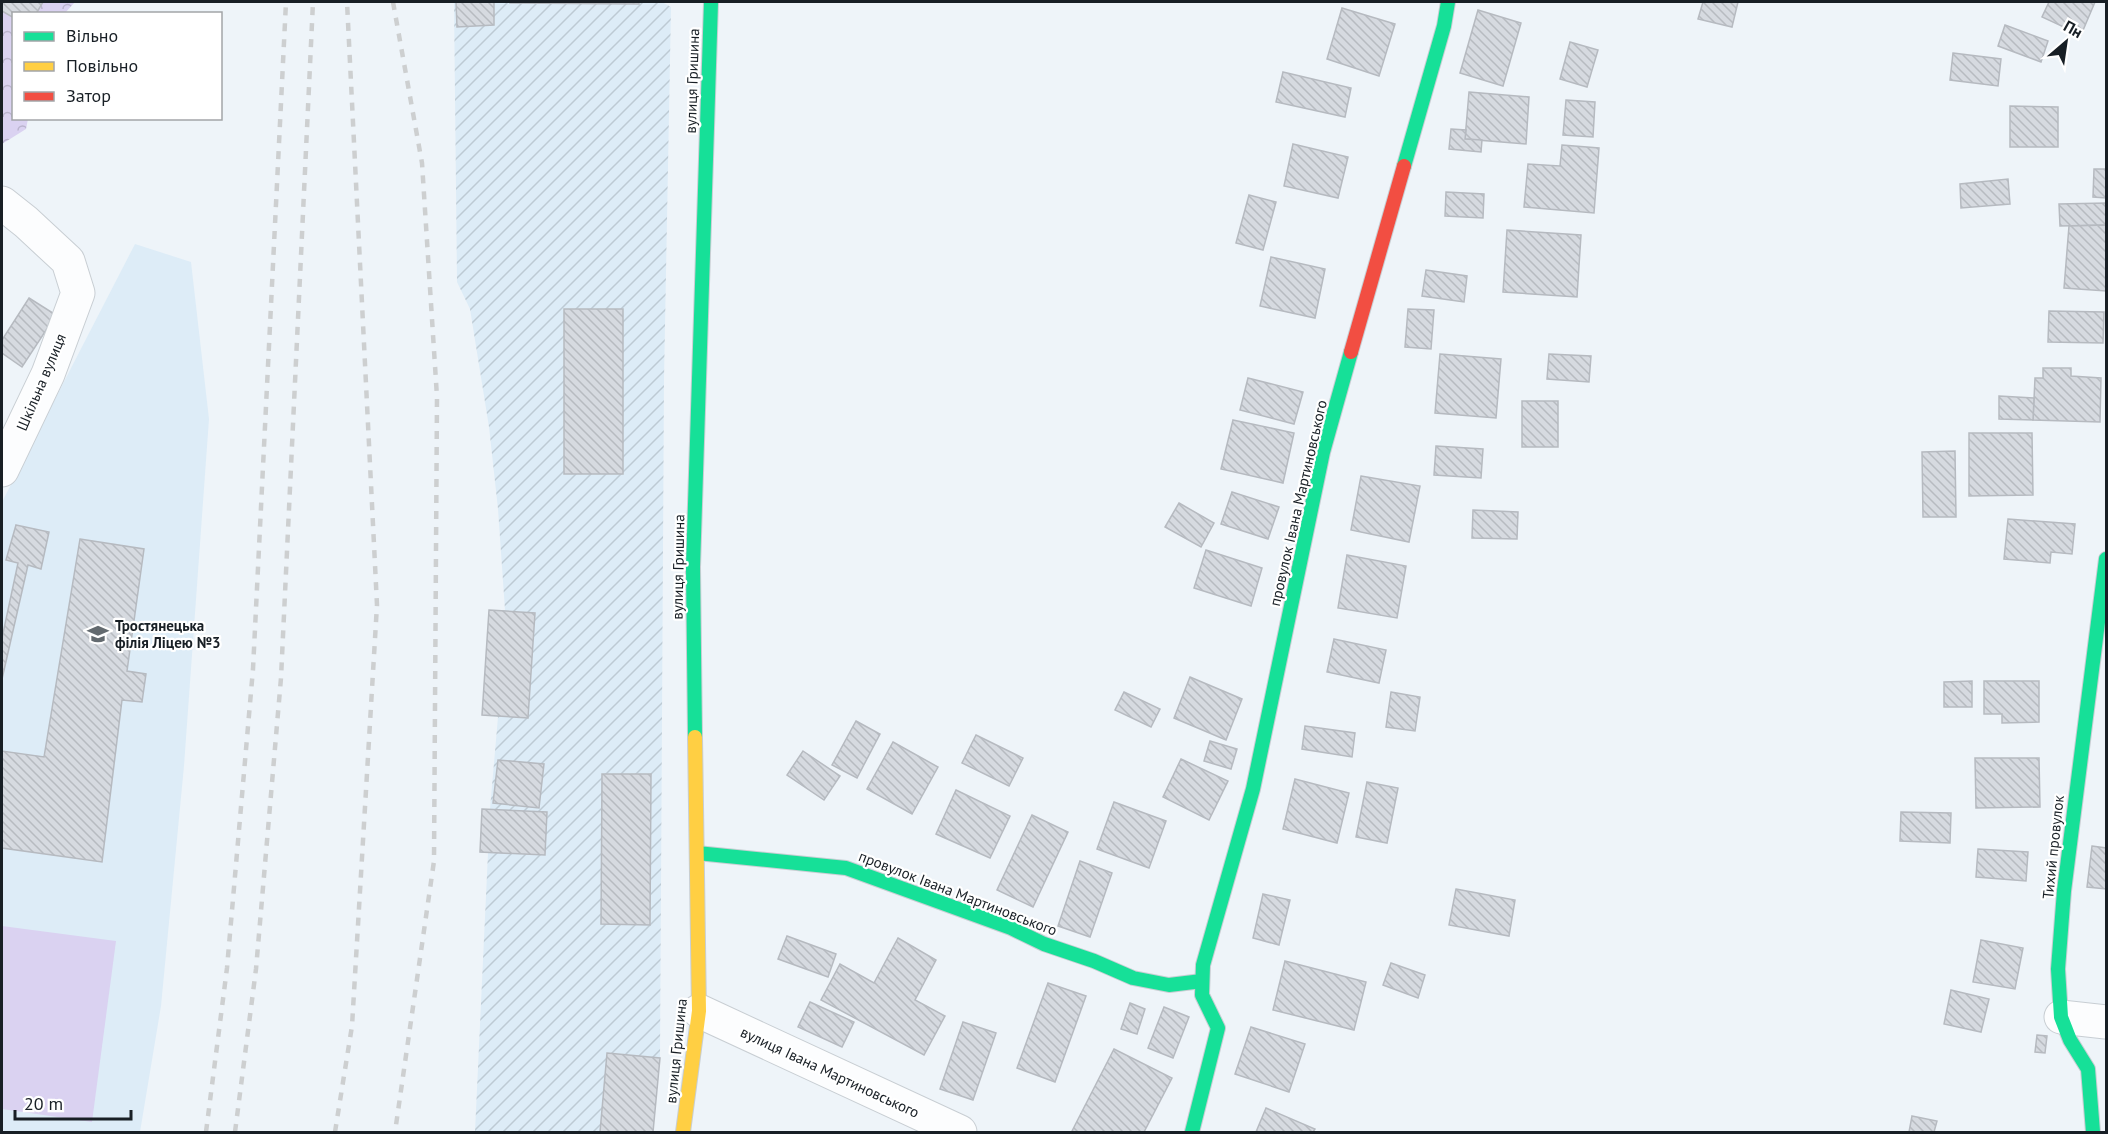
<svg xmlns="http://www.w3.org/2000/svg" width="2108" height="1134" viewBox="0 0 2108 1134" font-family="'PT Sans',sans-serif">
  <defs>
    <pattern id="industrial-furrows" width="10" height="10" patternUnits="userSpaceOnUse" patternTransform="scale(1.5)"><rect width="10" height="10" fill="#ddecf7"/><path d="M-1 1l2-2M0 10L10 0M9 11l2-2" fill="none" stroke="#bdcad4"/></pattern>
    <pattern id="forest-crowns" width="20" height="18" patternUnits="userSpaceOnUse" patternTransform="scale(1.5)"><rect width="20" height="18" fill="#dad2f1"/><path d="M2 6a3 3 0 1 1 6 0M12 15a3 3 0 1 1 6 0" fill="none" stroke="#bab4ce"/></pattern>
    <pattern id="building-back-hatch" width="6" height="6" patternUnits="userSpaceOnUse" patternTransform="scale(1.5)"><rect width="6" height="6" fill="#d6dae0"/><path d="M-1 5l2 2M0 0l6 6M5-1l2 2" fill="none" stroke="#b7bbc0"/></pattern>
  </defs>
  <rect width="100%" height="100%" fill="#eef4f9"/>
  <!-- built -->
  <polygon fill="#ddecf7" points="135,244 191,262 209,419 184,766 161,1006 140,1132 2,1132 2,502"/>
  <!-- industrial -->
  <polygon fill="url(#industrial-furrows)" points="454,2 662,2 671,7 664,379 660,1058 653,1132 475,1132 488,853 480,852 482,809 490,809 498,717 482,715 489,610 505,610 498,509 489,427 470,309 457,282"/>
  <!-- forest -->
  <polygon fill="url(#forest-crowns)" points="2,2 16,9 25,2 75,2 65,13 14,14 14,118 28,119 26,129 2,144"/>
  <!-- pitch -->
  <polygon fill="#dad2f1" points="2,926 116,941 92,1122 2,1109"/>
  <!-- building -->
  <g fill="url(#building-back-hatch)" stroke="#b6bac0" stroke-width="1.5">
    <polygon points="2,2 43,2 36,14 14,14 14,18 2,11"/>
    <polygon points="456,2 494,2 494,25 457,27"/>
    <polygon points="510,2 639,2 639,4 510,3"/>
    <polygon points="1703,2 1738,2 1732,27 1698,19"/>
    <polygon points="2049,2 2095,2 2081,35 2042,17"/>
    <polygon points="1342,8 1395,24 1379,76 1327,59"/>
    <polygon points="1478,10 1521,23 1503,86 1460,73"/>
    <polygon points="2005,25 2048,41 2041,62 1998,46"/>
    <polygon points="1570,42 1598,50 1587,87 1560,79"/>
    <polygon points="1953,53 2001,59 1998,86 1950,80"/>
    <polygon points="1283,72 1351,88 1345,117 1276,102"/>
    <polygon points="1469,92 1529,97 1526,144 1465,139"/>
    <polygon points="1566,100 1595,102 1593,137 1563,135"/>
    <polygon points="2010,106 2058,107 2058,147 2010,147"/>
    <polygon points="1451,129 1466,130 1465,139 1482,140 1481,152 1449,149"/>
    <polygon points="1293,144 1348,157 1338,198 1284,186"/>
    <polygon points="1562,145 1599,148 1594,213 1524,207 1528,164 1560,166"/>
    <polygon points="2094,169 2106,169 2106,198 2093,197"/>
    <polygon points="2008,179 2010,204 1961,208 1960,184"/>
    <polygon points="1446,192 1484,194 1483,218 1445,216"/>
    <polygon points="1249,195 1276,202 1263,250 1236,243"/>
    <polygon points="2106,203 2106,225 2060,226 2059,204"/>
    <polygon points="2106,225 2106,291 2064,288 2069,226"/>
    <polygon points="1507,230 1581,235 1577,297 1503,292"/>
    <polygon points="1271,257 1325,269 1315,318 1260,306"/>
    <polygon points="1426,270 1467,276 1464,302 1422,296"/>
    <polygon points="29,298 56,315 22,367 2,353 2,340"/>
    <rect x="564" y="309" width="59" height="165"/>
    <polygon points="1408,309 1434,310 1431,349 1405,347"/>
    <polygon points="2049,311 2104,312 2103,343 2048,342"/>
    <polygon points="1440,354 1501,359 1496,418 1435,413"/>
    <polygon points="1549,354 1591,356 1589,382 1547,379"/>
    <polygon points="2043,368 2071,368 2071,376 2101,378 2100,422 2033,420 2035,378 2043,378"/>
    <polygon points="1248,378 1303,392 1294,424 1240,410"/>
    <polygon points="1999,396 2034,398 2033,420 1999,419"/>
    <rect x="1522" y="401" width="36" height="46"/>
    <polygon points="1233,420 1294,433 1283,483 1221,469"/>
    <polygon points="1969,433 2032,433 2033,495 1969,496"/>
    <polygon points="1436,446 1483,449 1481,478 1434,475"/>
    <polygon points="1955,451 1956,517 1923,517 1922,452"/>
    <polygon points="1361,476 1420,486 1409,542 1351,530"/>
    <polygon points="1232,492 1279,507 1268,539 1221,524"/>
    <polygon points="1179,503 1214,523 1201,547 1165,527"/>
    <polygon points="1473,510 1518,512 1517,539 1472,538"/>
    <polygon points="2008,519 2075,524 2072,554 2051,552 2050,563 2004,559"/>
    <polygon points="16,525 49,532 41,569 28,565 2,679 2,638 18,563 6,560"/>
    <polygon points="80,539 144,549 127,671 146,674 142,702 122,700 102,862 2,848 2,751 44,757"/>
    <polygon points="1206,550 1262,568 1251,606 1194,588"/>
    <polygon points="1347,555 1406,566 1397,618 1338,608"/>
    <polygon points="489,610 535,613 528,718 482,715"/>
    <polygon points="1334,639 1386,650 1379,683 1327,672"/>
    <polygon points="1190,677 1242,699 1226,740 1174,718"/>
    <polygon points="1972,681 1972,707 1944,707 1944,682"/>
    <polygon points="1984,681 2039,681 2039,722 2002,723 2002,714 1984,714"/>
    <polygon points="1124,692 1160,709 1151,727 1115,710"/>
    <polygon points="1391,692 1420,697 1415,731 1386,727"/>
    <polygon points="856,721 880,734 857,778 832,765"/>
    <polygon points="1305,726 1355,733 1352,757 1302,749"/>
    <polygon points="976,735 1023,758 1009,786 962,763"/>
    <polygon points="1210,741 1237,749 1231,769 1204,761"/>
    <polygon points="893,742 938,767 912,814 867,789"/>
    <polygon points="803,751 840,776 824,800 787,775"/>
    <polygon points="1975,758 2039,758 2040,807 1976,808"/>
    <polygon points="1181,759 1228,781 1209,820 1163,797"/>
    <polygon points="498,760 544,764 539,808 493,803"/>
    <polygon points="602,774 651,774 650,925 601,924"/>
    <polygon points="1295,779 1349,793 1337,843 1283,829"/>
    <polygon points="1367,782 1398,788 1387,843 1356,837"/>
    <polygon points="956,790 1010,816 990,858 936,834"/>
    <polygon points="1114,802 1166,821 1149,868 1097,849"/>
    <polygon points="482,809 547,812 545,855 480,852"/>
    <polygon points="1901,812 1951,813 1950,843 1900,841"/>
    <polygon points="1032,815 1068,832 1033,907 997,890"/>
    <polygon points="2092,846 2106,848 2106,889 2087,887"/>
    <polygon points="1978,849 2028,852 2026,881 1976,877"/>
    <polygon points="1080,861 1112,873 1090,937 1058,926"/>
    <polygon points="1456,889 1515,900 1509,936 1449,925"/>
    <polygon points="1263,894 1290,900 1279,945 1253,938"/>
    <polygon points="787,936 836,954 828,977 778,959"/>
    <polygon points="898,938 936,960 915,1000 945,1016 924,1055 821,1000 840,964 874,983"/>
    <polygon points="1981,940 2023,948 2015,989 1973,982"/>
    <polygon points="1285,961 1366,982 1354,1030 1273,1010"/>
    <polygon points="1391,963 1425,975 1418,998 1383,985"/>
    <polygon points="1048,983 1086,996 1055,1082 1017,1068"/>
    <polygon points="1951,990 1989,999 1981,1032 1944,1024"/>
    <polygon points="810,1002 854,1022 842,1047 798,1027"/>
    <polygon points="1130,1003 1145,1009 1137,1034 1121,1029"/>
    <polygon points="1164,1007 1189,1017 1173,1058 1148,1048"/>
    <polygon points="963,1022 996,1033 973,1100 940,1089"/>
    <polygon points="1251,1027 1305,1044 1289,1092 1235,1074"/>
    <polygon points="2037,1035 2047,1036 2045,1053 2035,1052"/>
    <polygon points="1114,1049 1172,1078 1144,1132 1075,1132 1072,1131"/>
    <polygon points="607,1053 660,1058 653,1132 600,1132"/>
    <polygon points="1266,1108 1315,1129 1313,1132 1256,1132"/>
    <polygon points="1912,1116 1937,1121 1934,1132 1909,1132"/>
  </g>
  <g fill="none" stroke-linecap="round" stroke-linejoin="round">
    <defs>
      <g id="street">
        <polyline points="2,203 26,222 68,261 78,293 48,374 2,470"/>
        <polyline points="699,1011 960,1132"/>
        <polyline points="2061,1017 2106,1022"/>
      </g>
      <g id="fast">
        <polyline points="1404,166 1444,26 1448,2"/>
        <polyline points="695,737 693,567 711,2"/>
        <polyline points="697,853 846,868 1011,928 1044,944 1094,961 1133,978 1169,985 1202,981"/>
        <polyline points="1192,1132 1218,1028 1202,995 1203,965 1253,789 1323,452 1351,352"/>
        <polyline points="2093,1132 2088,1069 2070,1040 2061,1017 2058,969 2064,891 2106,559"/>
      </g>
      <polyline id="slow" points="683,1132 699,1011 695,737"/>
      <polyline id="jam" points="1351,352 1404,166"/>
    </defs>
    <!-- street casing -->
    <use href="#street" stroke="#c8ced3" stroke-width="35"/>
    <!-- fast casing -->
    <use href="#fast" stroke="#c8ced3" stroke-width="16"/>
    <!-- slow casing -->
    <use href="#slow" stroke="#c8ced3" stroke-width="16"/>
    <!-- jam casing -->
    <use href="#jam" stroke="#c8ced3" stroke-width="16"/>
    <!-- street -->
    <use href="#street" stroke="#fcfdfe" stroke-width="33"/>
    <!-- fast -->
    <use href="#fast" stroke="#16e098" stroke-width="14"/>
    <!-- slow -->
    <use href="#slow" stroke="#ffcf43" stroke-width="14"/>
    <!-- jam -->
    <use href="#jam" stroke="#f24e42" stroke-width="14"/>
    <!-- rail -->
    <g stroke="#cdcfd0" stroke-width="4.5" stroke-dasharray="8 8" stroke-linecap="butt">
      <polyline points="393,2 422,163 437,397 434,861 395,1132"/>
      <polyline points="206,1132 227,968 253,669 286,2"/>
      <polyline points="235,1132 256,969 281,678 313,2"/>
      <polyline points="335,1132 352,1026 377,605 347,2"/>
    </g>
  </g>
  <!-- icons -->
  <defs>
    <symbol id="school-bare" viewBox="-9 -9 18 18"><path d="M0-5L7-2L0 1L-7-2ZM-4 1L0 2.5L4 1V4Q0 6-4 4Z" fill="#636a6f" stroke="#fff" stroke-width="2.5" paint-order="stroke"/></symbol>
  </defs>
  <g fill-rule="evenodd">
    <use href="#school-bare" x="83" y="619" width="30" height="30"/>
  </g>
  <g text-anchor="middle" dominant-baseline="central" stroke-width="4.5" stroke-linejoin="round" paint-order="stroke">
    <!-- street labels -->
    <g font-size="15" fill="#181f25" stroke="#fff">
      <text transform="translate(692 81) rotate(-88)">вулиця Гришина</text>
      <text transform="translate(41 382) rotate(-67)">Шкільна вулиця</text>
      <text transform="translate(1298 503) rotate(-77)">провулок Івана Мартиновського</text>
      <text transform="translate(678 567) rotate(-89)">вулиця Гришина</text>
      <text transform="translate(2053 847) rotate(-84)">Тихий провулок</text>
      <text transform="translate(958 893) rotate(21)">провулок Івана Мартиновського</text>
      <text transform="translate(676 1051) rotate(-84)">вулиця Гришина</text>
      <text transform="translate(830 1072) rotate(25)">вулиця Івана Мартиновського</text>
    </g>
    <!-- poi labels -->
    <g font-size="15" font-weight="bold" fill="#181f25" stroke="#fff" text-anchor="start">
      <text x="115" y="625">Тростянецька<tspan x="115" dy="17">філія Ліцею №3</tspan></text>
    </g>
  </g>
  <!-- border -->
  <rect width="2108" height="1134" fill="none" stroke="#181f25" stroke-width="6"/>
  <!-- legend -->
  <rect x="12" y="12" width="210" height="108" fill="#ffffff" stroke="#a3a5a8" stroke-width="1.5"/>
  <rect x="24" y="32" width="30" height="9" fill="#16e098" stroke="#a3a5a8" stroke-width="1.5"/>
  <text x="66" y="42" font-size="18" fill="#181f25">Вільно</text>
  <rect x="24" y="62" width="30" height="9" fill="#ffcf43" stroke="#a3a5a8" stroke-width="1.5"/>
  <text x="66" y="72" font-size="18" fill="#181f25">Повільно</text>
  <rect x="24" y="92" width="30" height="9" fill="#f24e42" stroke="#a3a5a8" stroke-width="1.5"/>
  <text x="66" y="102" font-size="18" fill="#181f25">Затор</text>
  <!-- north arrow -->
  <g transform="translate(2066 42) rotate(29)" stroke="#ffffff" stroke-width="4.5" paint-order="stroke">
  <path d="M0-4.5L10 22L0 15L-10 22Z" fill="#181f25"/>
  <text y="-9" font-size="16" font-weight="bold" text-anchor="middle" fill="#181f25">Пн</text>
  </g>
  <!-- scale -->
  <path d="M15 1110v9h116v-9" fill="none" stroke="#181f25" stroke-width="3"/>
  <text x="24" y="1110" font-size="18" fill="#181f25" stroke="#ffffff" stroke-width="4.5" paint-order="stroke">20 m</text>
</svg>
